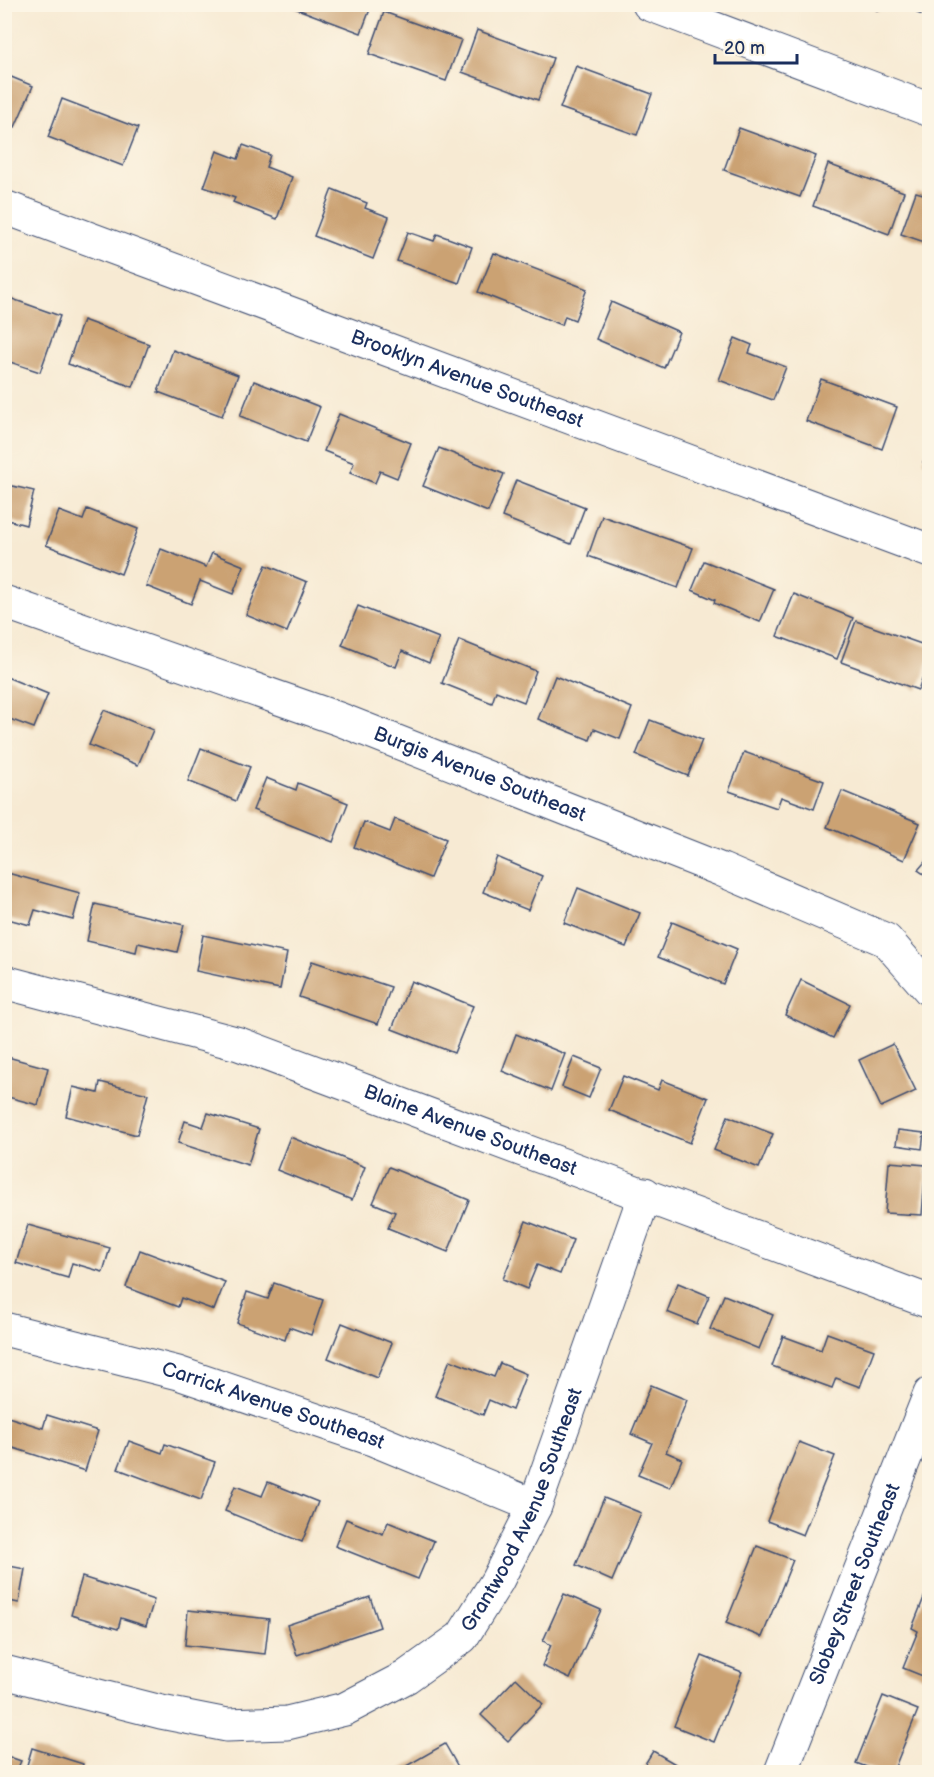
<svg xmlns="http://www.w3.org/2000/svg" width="934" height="1777" viewBox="0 0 934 1777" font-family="'Balsamiq Sans',sans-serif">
  <rect width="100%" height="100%" fill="#fcf5e5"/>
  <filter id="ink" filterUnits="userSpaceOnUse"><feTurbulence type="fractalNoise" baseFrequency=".0167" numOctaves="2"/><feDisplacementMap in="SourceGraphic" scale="12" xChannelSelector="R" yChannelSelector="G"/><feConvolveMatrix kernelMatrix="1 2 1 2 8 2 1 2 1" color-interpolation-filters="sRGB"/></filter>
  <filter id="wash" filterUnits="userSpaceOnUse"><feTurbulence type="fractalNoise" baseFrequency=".008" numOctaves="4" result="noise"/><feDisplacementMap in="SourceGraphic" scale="24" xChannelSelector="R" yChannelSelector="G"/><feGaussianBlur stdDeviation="1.35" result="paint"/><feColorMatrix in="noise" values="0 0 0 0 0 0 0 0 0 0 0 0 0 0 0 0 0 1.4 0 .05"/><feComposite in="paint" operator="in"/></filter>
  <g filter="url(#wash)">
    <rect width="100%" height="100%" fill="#f7ead3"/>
    <g id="blocks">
      <!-- building -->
      <g fill="#cba273">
        <polygon points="284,4 372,4 361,33"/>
        <polygon points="867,4 882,4 878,11"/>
        <polygon points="920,4 930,4 930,31 925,29 929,17 917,13"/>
        <polygon points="384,12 461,40 446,81 369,54"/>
        <polygon points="477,30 553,58 538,100 462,72"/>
        <polygon points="576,66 652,94 637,135 560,108"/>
        <polygon points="4,74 33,86 15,127 4,122"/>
        <polygon points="62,99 138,128 123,166 48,137"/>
        <polygon points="739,128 816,156 800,197 724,170"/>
        <polygon points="243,145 270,155 266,167 292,177 277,219 233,202 235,198 204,187 217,151 238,159"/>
        <polygon points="828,164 904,192 889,234 813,206"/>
        <polygon points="332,189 367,203 365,208 389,217 373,259 314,236"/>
        <polygon points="916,192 930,196 930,244 901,234"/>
        <polygon points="408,232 434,241 437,234 472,247 459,283 397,261"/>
        <polygon points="494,253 587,289 575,320 565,316 562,325 478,292"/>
        <polygon points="4,296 60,316 40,372 4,360"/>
        <polygon points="611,302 679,332 664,368 596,339"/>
        <polygon points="83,320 149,344 133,387 68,364"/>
        <polygon points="735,338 752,345 749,353 786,367 773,400 719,380"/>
        <polygon points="173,350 238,375 222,416 158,392"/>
        <polygon points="821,379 897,407 882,449 806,421"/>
        <polygon points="254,381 320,407 306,442 240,416"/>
        <polygon points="339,414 411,443 397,478 380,471 375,483 350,473 354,463 324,451"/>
        <polygon points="930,446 930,464 923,462"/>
        <polygon points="439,448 504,474 488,512 423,486"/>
        <polygon points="516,480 585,507 571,544 502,517"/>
        <polygon points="4,484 34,491 26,525 4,519"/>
        <polygon points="87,509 138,529 121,574 46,545 59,511 83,520"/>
        <polygon points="602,516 693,548 678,588 588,556"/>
        <polygon points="161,549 206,567 212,553 244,566 233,594 200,581 191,604 146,586"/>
        <polygon points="704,561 774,589 760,622 714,603 715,600 692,590"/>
        <polygon points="266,565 307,582 287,632 246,615"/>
        <polygon points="794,594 853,618 837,659 777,636"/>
        <polygon points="358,606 439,638 429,663 402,651 396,667 342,645"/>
        <polygon points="856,621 930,647 930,657 918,690 841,662"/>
        <polygon points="459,640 536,671 524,702 496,691 492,703 442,683"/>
        <polygon points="4,676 48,694 34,728 4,717"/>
        <polygon points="555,676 632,708 620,739 594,729 590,740 538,719"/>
        <polygon points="104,710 153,730 138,765 89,745"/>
        <polygon points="650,720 702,740 688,776 636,755"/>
        <polygon points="201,748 250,767 236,801 188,781"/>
        <polygon points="744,752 824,781 814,809 781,797 777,808 729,791"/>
        <polygon points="266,778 296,790 298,783 348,803 333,842 253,810"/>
        <polygon points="842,791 920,823 904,860 827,827"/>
        <polygon points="395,819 446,839 430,878 354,847 364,822 390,832"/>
        <polygon points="930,856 930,878 918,870"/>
        <polygon points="497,857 542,876 528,910 483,892"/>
        <polygon points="4,872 80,893 73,920 35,910 30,925 4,918"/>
        <polygon points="578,888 640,913 626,947 564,923"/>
        <polygon points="95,904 184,925 177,952 138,943 136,952 87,941"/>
        <polygon points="672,922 737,949 723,984 658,957"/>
        <polygon points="203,935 287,953 280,989 196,971"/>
        <polygon points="312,961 391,987 378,1024 299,997"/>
        <polygon points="801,980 850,1004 833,1038 785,1015"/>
        <polygon points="411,981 473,1006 454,1053 392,1029"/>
        <polygon points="516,1034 565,1054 551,1091 502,1071"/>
        <polygon points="893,1044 916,1091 881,1107 859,1060"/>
        <polygon points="4,1056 48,1068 38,1105 4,1096"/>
        <polygon points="574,1057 601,1068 589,1098 562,1087"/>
        <polygon points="623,1076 658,1090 662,1080 708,1098 690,1143 609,1110"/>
        <polygon points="100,1082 148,1094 137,1135 66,1116 73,1087 98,1093"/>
        <polygon points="208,1113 259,1129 248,1165 178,1143 185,1121 203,1127"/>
        <polygon points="728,1116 773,1134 759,1168 714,1150"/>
        <polygon points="898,1130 924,1133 922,1149 896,1145"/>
        <polygon points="290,1137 365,1167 352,1200 277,1170"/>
        <polygon points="889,1162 926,1165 922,1215 885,1213"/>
        <polygon points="389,1167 469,1200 448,1252 388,1228 395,1212 373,1203"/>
        <polygon points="526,1221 573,1240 560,1274 537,1265 527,1289 503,1279"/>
        <polygon points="28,1225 110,1248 103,1272 72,1263 68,1278 16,1263"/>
        <polygon points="140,1250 225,1282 214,1310 181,1298 178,1307 126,1287"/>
        <polygon points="274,1283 323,1300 311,1335 289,1327 285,1340 237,1323 247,1292 268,1299"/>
        <polygon points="678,1283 709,1296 697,1324 667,1312"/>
        <polygon points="724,1295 773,1315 759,1349 710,1329"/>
        <polygon points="342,1323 392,1343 377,1378 328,1358"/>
        <polygon points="827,1333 874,1350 860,1387 836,1378 832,1388 772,1366 783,1336 821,1350"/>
        <polygon points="450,1360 494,1377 500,1363 526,1374 512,1410 489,1400 483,1415 435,1396"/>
        <polygon points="651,1385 687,1400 666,1452 682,1459 670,1488 638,1475 652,1443 631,1434"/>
        <polygon points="47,1415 98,1431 85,1471 4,1445 4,1429 8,1417 43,1428"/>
        <polygon points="129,1441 162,1453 165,1444 215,1462 201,1500 118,1469"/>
        <polygon points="799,1442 835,1456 803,1535 767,1521"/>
        <polygon points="268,1482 318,1502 302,1542 225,1511 235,1486 262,1496"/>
        <polygon points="604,1498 641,1513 612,1581 576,1565"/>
        <polygon points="346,1519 383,1534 388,1522 434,1541 418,1579 335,1546"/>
        <polygon points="757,1546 793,1560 762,1637 726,1623"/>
        <polygon points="4,1565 25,1569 19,1603 4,1600"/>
        <polygon points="82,1577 154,1600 146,1626 121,1618 118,1629 71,1615"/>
        <polygon points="564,1594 601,1610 570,1679 542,1666 551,1645 543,1641"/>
        <polygon points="925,1595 930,1597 930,1679 903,1668 918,1631 912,1628"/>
        <polygon points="370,1597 380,1627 297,1655 287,1625"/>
        <polygon points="188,1610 269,1619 265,1654 185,1645"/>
        <polygon points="702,1656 742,1672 714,1742 674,1726"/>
        <polygon points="516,1678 543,1704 508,1741 481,1715"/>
        <polygon points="883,1696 918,1710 893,1772 880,1772 856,1763"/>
        <polygon points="445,1744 461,1772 403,1772 401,1769"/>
        <polygon points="32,1748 83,1764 81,1772 25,1772"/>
        <polygon points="653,1751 689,1772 640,1772"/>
        <polygon points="4,1755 21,1761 16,1772 4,1772"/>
      </g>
    </g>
  </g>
  <g filter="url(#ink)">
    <use href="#blocks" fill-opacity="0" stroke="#3c4b70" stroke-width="1.5"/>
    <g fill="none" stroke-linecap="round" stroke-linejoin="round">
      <defs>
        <g id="minor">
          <polyline points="649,4 930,110"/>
          <path id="s1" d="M4,207L930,551"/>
          <path id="s2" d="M4,602L339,719L722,870L886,940L930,990"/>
          <path id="s3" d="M4,982L239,1044L930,1302"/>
          <path id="s4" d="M4,1329L178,1373L375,1440L535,1506"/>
          <path id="s5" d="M4,1672L161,1712L227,1725L287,1723L345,1709L406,1677L462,1637L497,1581L535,1506L645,1194"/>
          <path id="s6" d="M781,1772L930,1394"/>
        </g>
      </defs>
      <!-- minor casing -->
      <use href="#minor" stroke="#3c4b70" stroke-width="35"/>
      <!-- minor -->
      <use href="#minor" stroke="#fff" stroke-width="33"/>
    </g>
  </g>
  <g text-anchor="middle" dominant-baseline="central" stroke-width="5" stroke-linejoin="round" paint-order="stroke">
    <!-- street labels -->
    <g font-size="20" fill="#1b2f5e" stroke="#fcf5e5">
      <text stroke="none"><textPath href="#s1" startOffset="494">Brooklyn Avenue Southeast</textPath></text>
      <text stroke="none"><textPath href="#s2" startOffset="506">Burgis Avenue Southeast</textPath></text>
      <text stroke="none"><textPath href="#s3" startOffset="490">Blaine Avenue Southeast</textPath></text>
      <text stroke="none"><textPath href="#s4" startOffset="280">Carrick Avenue Southeast</textPath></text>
      <text stroke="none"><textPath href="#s5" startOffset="628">Grantwood Avenue Southeast</textPath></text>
      <text stroke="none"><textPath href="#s6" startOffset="202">Slobey Street Southeast</textPath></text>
    </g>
  </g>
  <!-- margin -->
  <rect width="934" height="1777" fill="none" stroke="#fcf5e5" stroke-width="24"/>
  <!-- scale -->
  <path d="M715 54v9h82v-9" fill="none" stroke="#1b2f5e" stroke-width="3"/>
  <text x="724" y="54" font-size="18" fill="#1b2f5e" stroke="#fcf5e5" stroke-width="4.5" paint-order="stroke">20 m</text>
</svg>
